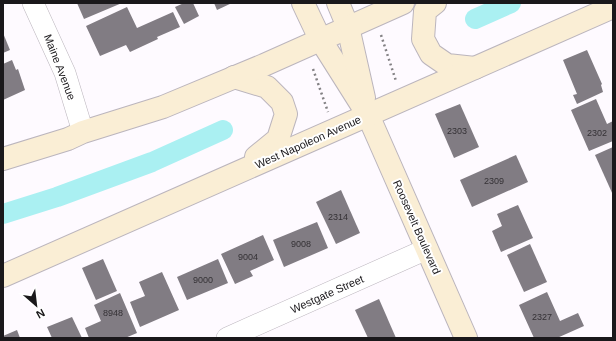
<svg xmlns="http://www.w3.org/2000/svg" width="616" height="341" viewBox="0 0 616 341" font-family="Arial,sans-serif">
  <rect width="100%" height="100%" fill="#fefaff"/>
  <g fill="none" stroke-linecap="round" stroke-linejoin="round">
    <!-- canal -->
    <g stroke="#aaf0f2" stroke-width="20">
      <polyline points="475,19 511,3"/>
      <polyline points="3,214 57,197 152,162 223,130"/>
    </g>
  </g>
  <!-- building -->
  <g fill="#817c83">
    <polygon points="77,3 122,3 84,19"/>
    <polygon points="184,3 193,3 199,16 184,24 175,7"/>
    <polygon points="214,3 232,3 217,10"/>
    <polygon points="127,7 137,28 173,12 180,27 157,37 158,39 130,52 126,45 100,56 86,26"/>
    <polygon points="3,33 10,50 3,53"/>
    <polygon points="587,50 602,84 601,85 603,92 577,104 573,95 577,94 563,60"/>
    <polygon points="12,60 16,70 18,69 25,90 3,100 3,64"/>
    <polygon points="596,99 607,124 613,121 613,141 589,151 571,110"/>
    <polygon points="460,104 479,147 454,158 435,114"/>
    <polygon points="613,147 613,195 595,155"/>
    <polygon points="516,155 528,182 472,207 460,180"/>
    <polygon points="341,190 360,233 336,244 316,202"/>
    <polygon points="518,205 533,238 501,252 492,231 502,226 497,214"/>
    <polygon points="317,222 328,248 284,267 273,240"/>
    <polygon points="263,235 274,260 250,271 253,276 235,284 221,254"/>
    <polygon points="530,244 547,282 524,292 507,255"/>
    <polygon points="103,259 117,291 96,300 82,268"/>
    <polygon points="218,259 228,283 187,300 177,277"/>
    <polygon points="162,272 179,310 140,327 130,302 145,296 139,282"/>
    <polygon points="547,292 560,321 578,313 584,326 557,338 534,338 519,305"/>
    <polygon points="120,293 137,333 125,338 89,338 85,328 101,321 94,305"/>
    <polygon points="379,299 396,338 368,338 355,310"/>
    <polygon points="72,317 82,338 52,338 47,327"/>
    <polygon points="17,330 20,338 3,338 3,336"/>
  </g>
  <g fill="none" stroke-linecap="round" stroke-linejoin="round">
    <defs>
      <g id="street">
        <polyline points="33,3 65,73 83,132"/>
        <polyline points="227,338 427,249"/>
      </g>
      <g id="secondary">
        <polyline points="303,3 320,39 368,115 466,338"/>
        <polyline points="338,3 348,27 364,98"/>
        <polyline points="435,3 425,11 423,39 431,54 447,65 475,68"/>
        <polyline points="234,77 267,87 282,102 286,114 278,139 256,157"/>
        <polyline points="3,159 68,139 83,132 163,107 264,65 403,3"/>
        <polyline points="3,276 613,7"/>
      </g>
    </defs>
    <!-- street casing -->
    <use href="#street" stroke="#bbb5bd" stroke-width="22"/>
    <!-- secondary casing -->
    <use href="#secondary" stroke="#bbb5bd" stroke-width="24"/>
    <!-- path -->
    <g stroke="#838184" stroke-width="2.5" stroke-dasharray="2 3" stroke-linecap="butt">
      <polyline points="381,35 396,81"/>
      <polyline points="313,69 328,112"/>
    </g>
    <!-- street -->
    <use href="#street" stroke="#fff" stroke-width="21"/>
    <!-- secondary -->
    <use href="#secondary" stroke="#faeed5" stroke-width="22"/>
  </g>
  <g text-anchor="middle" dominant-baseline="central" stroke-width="4" stroke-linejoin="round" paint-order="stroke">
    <!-- number labels -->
    <g font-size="9" fill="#343135">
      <text x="457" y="131">2303</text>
      <text x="597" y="133">2302</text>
      <text x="494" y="181">2309</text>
      <text x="338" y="217">2314</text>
      <text x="301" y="244">9008</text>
      <text x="248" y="257">9004</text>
      <text x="203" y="280">9000</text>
      <text x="113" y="313">8948</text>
      <text x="542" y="317">2327</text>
    </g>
    <!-- street labels -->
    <g font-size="11" fill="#1a181b" stroke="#fff">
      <text transform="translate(60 67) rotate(69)">Maine Avenue</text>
      <text transform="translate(308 142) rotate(-24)">West Napoleon Avenue</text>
      <text transform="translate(417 227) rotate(66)">Roosevelt Boulevard</text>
      <text transform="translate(327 294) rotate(-24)">Westgate Street</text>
    </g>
  </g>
  <!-- border -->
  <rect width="616" height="341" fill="none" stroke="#1a181b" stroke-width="8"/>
  <!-- north arrow -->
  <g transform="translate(36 305) rotate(152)" stroke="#ffffff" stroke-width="3" paint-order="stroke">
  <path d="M0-3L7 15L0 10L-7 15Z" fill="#1a181b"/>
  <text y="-6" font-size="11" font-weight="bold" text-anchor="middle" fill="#1a181b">N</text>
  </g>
</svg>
